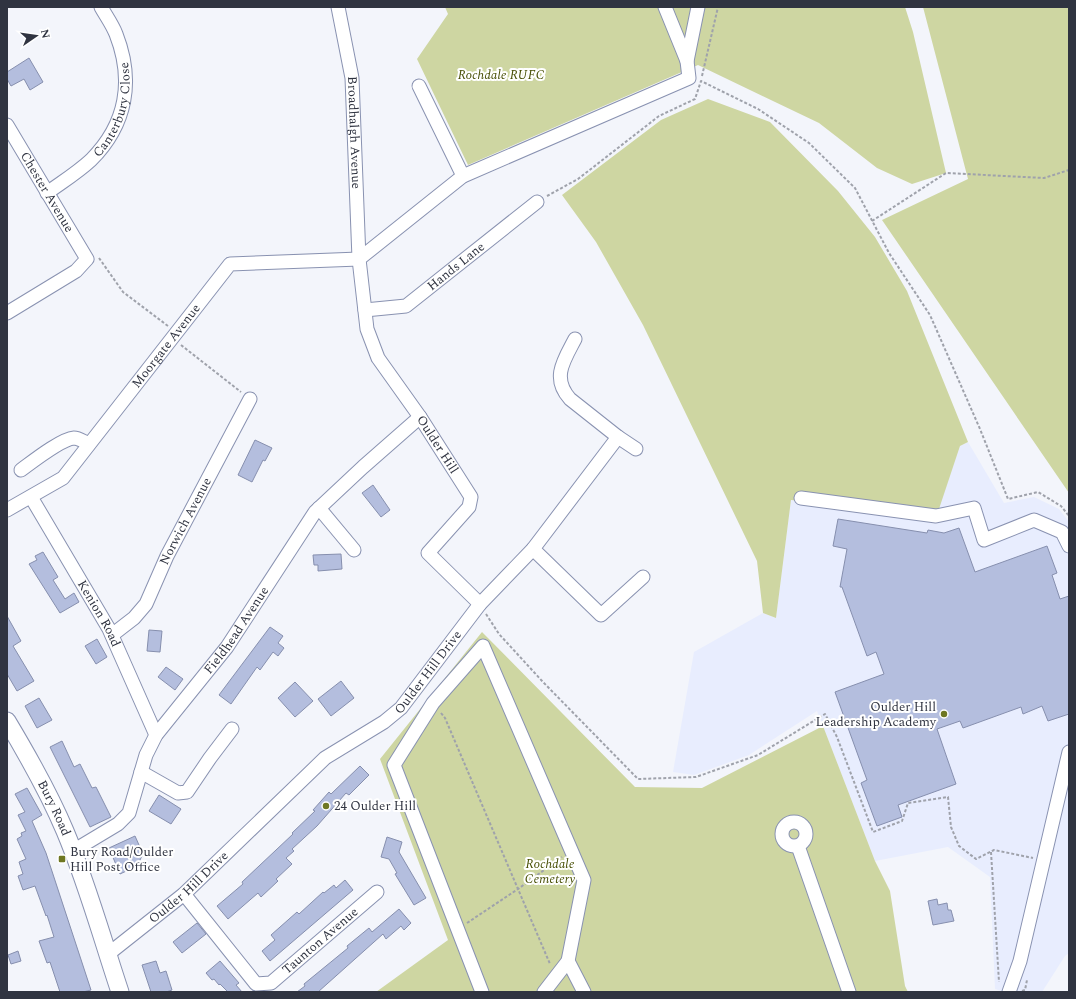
<svg xmlns="http://www.w3.org/2000/svg" width="1076" height="999" viewBox="0 0 1076 999" font-family="Spectral,serif">
  <rect width="100%" height="100%" fill="#f3f5fb"/>
  <!-- built -->
  <polygon fill="#e8edfe" points="968,442 1004,503 1034,497 1059,509 1069,522 1069,953 1065,956 1042,992 1005,992 995,989 990,877 948,847 875,861 817,711 749,755 694,775 673,772 694,652 763,613 776,618 791,500 935,518 960,446"/>
  <!-- green -->
  <g fill="#ced6a2">
    <polygon points="445,7 905,7 913,32 946,173 912,184 877,168 819,123 698,65 468,165 417,59 448,14"/>
    <polygon points="923,7 1069,7 1069,493 882,220 968,179"/>
    <polygon points="708,99 770,122 838,191 875,237 907,291 968,442 960,446 936,518 791,500 776,618 763,613 757,561 643,325 596,242 562,195 661,120"/>
    <polygon points="482,632 635,787 702,788 823,726 875,861 890,891 905,986 908,992 376,992 448,940 380,759"/>
  </g>
  <!-- building -->
  <g fill="#b4bede" stroke="#868fae">
    <polygon points="29,58 43,82 30,90 24,79 11,86 7,79 7,72"/>
    <polygon points="255,440 272,448 265,461 263,460 252,482 238,475"/>
    <polygon points="373,485 390,510 381,517 362,493"/>
    <polygon points="838,519 927,533 928,530 944,533 959,528 975,572 1047,546 1057,573 1052,575 1060,599 1069,596 1069,714 1048,721 1042,706 1023,714 1021,707 963,728 960,721 937,729 956,784 898,805 902,817 877,826 861,783 867,780 835,692 884,674 876,652 867,656 842,587 840,587 847,549 833,546"/>
    <polygon points="43,552 58,577 53,580 65,599 74,593 79,602 60,613 29,564 37,560 35,556"/>
    <polygon points="341,554 342,569 318,571 318,565 314,565 313,555"/>
    <polygon points="7,616 21,641 13,646 34,681 17,691 7,674"/>
    <polygon points="270,627 283,636 278,643 284,648 278,656 273,652 260,670 257,667 231,704 219,695"/>
    <polygon points="149,630 162,631 160,652 147,651"/>
    <polygon points="97,639 107,657 96,664 85,646"/>
    <polygon points="166,667 183,679 175,690 158,677"/>
    <polygon points="341,681 354,698 331,716 318,699"/>
    <polygon points="295,682 313,701 295,717 278,698"/>
    <polygon points="39,698 52,720 37,728 25,706"/>
    <polygon points="62,741 74,767 80,764 92,788 96,787 111,817 90,827 50,747"/>
    <polygon points="360,766 369,775 349,795 346,793 317,826 292,849 294,851 286,858 292,864 276,879 278,881 261,897 258,893 228,919 217,906 243,884 242,882 293,834 292,833 315,811 313,810 329,792 331,794"/>
    <polygon points="27,788 42,815 32,821 46,853 91,990 83,992 60,992 50,962 47,963 39,941 54,937 47,915 46,916 35,886 23,890 18,876 23,874 19,862 26,859 17,839 22,836 21,833 26,831 18,815 25,812 15,794"/>
    <polygon points="159,795 181,809 171,824 149,811"/>
    <polygon points="135,836 143,854 137,866 120,874 109,848"/>
    <polygon points="387,837 402,842 399,852 426,898 414,905 395,874 397,873 389,859 381,857"/>
    <polygon points="345,880 353,890 270,961 262,951 275,940 271,935 297,912 299,914 323,892 324,893 334,885 336,888"/>
    <polygon points="937,899 938,905 947,903 948,910 951,910 954,921 933,925 928,901"/>
    <polygon points="399,909 411,923 404,930 401,926 386,939 383,934 318,992 297,992 305,986 304,984 348,948 347,946 369,928 372,932"/>
    <polygon points="197,923 206,934 182,953 173,942"/>
    <polygon points="18,951 21,961 11,964 8,955"/>
    <polygon points="156,961 160,973 166,971 172,990 166,992 151,992 142,965"/>
    <polygon points="220,961 239,983 236,985 242,992 228,992 220,984 219,985 214,979 212,980 206,973"/>
  </g>
  <g fill="none" stroke-linecap="round" stroke-linejoin="round">
    <defs>
      <g id="minor">
        <path id="s1" d="M338,7L352,78L359,259L367,329L378,358L420,417L471,497L469,507L428,553L480,604"/>
        <polyline points="665,7 687,61"/>
        <polyline points="419,86 463,176"/>
        <path id="s2" d="M7,125L87,259L76,271L7,313"/>
        <path id="s3" d="M47,193C62,182 77,173 91,160C127,124 134,80 116,34C112,24 106,16 101,7"/>
        <polyline points="359,259 463,176 689,78 687,61 698,7"/>
        <path id="s4" d="M365,310L406,306L537,202"/>
        <polyline points="618,437 636,449"/>
        <path d="M21,470C32,462 61,439 74,438C79,438 84,442 89,444"/>
        <path id="s5" d="M31,497L109,629L156,735"/>
        <polyline points="801,498 936,516 974,508 984,540 1034,520 1062,532 1069,546"/>
        <polyline points="319,508 354,550"/>
        <path id="s6" d="M7,510L63,478L230,264L359,259"/>
        <polyline points="533,549 601,615 643,577"/>
        <path id="s7" d="M112,635L134,618L146,604L167,556L250,399"/>
        <polyline points="141,772 178,793 187,792 210,758 232,729"/>
        <circle cx="794" cy="834" r="12"/>
        <polyline points="798,846 849,992"/>
        <path id="s8" d="M73,851L118,824L129,813L146,755L156,735L227,647L315,512L363,467L420,417"/>
        <path id="s9" d="M184,894L256,984L271,983L377,892"/>
        <path id="s10" d="M107,955L184,894L325,758L384,722L401,708L480,604L533,549L618,437L570,399C551,378 564,360 575,339"/>
        <polyline points="568,961 584,992"/>
        <polyline points="482,992 394,765 433,703 483,646 584,880 568,961 544,992"/>
        <polyline points="1009,992 1020,961 1069,752"/>
      </g>
      <g id="major">
        <path id="s11" d="M7,721C28,756 49,793 65,831C87,883 102,938 120,992"/>
      </g>
    </defs>
    <!-- minor casing -->
    <use href="#minor" stroke="#8992b1" stroke-width="15"/>
    <!-- major casing -->
    <use href="#major" stroke="#8992b1" stroke-width="19"/>
    <!-- path -->
    <g stroke="#9fa2ab" stroke-width="2" stroke-dasharray="3 2" stroke-linecap="butt">
      <polyline points="702,76 718,7"/>
      <polyline points="547,196 578,179 659,116 695,99 701,81 758,109 809,143 855,188 889,253 930,315 980,429 1008,499 1038,492 1061,506 1069,516"/>
      <polyline points="872,221 946,173 1044,178 1069,170"/>
      <polyline points="99,258 123,292 168,326"/>
      <polyline points="181,345 241,392"/>
      <polyline points="486,614 499,634 543,682 638,779 696,777 758,755 825,714 837,737 873,832 902,821 908,803 948,797 951,827 959,846 976,859 994,850 1033,858"/>
      <polyline points="441,713 445,718 550,964"/>
      <polyline points="991,852 999,982"/>
      <polyline points="467,923 518,889 562,857"/>
      <polyline points="1022,991 1025,990 1027,980"/>
    </g>
    <!-- minor -->
    <use href="#minor" stroke="#fff" stroke-width="13"/>
    <!-- major -->
    <use href="#major" stroke="#fff" stroke-width="17"/>
  </g>
  <!-- markers -->
  <g fill="#6e7722" stroke="#fff" stroke-width="1.5">
    <circle cx="944" cy="714" r="4"/>
    <circle cx="326" cy="806" r="4"/>
    <rect x="58" y="855" width="8" height="8" rx="2"/>
  </g>
  <g text-anchor="middle" dominant-baseline="central" stroke-width="4" stroke-linejoin="round" paint-order="stroke">
    <!-- park labels -->
    <g font-size="13" font-style="italic" fill="#495006" stroke="#fff">
      <text x="501" y="75">Rochdale RUFC</text>
      <text x="550" y="864">Rochdale<tspan x="550" dy="15">Cemetery</tspan></text>
    </g>
    <!-- street labels -->
    <g font-size="13" fill="#303441" stroke="#fff">
      <text stroke="none"><textPath href="#s3" startOffset="112">Canterbury Close</textPath></text>
      <text stroke="none"><textPath href="#s1" startOffset="127">Broadhalgh Avenue</textPath></text>
      <text stroke="none"><textPath href="#s2" startOffset="78">Chester Avenue</textPath></text>
      <text stroke="none"><textPath href="#s4" startOffset="105">Hands Lane</textPath></text>
      <text stroke="none"><textPath href="#s6" startOffset="232">Moorgate Avenue</textPath></text>
      <text stroke="none"><textPath href="#s1" startOffset="460">Oulder Hill</textPath></text>
      <text stroke="none"><textPath href="#s7" startOffset="138">Norwich Avenue</textPath></text>
      <text stroke="none"><textPath href="#s5" startOffset="135">Kenion Road</textPath></text>
      <text stroke="none"><textPath href="#s8" startOffset="283">Fieldhead Avenue</textPath></text>
      <text stroke="none"><textPath href="#s10" startOffset="430">Oulder Hill Drive</textPath></text>
      <text stroke="none"><textPath href="#s11" startOffset="99">Bury Road</textPath></text>
      <text stroke="none"><textPath href="#s10" startOffset="106">Oulder Hill Drive</textPath></text>
      <text stroke="none"><textPath href="#s9" startOffset="195">Taunton Avenue</textPath></text>
    </g>
    <!-- poi labels -->
    <g font-size="13" fill="#303441" stroke="#fff" text-anchor="start">
      <text x="936" y="707" text-anchor="end">Oulder Hill<tspan x="936" dy="15">Leadership Academy</tspan></text>
      <text x="334" y="806">24 Oulder Hill</text>
      <text x="70" y="852">Bury Road/Oulder<tspan x="70" dy="15">Hill Post Office</tspan></text>
    </g>
  </g>
  <!-- border -->
  <rect width="1076" height="999" fill="none" stroke="#303441" stroke-width="16"/>
  <!-- north arrow -->
  <g transform="translate(36 36) rotate(77)" stroke="#ffffff" stroke-width="3" paint-order="stroke">
  <path d="M0-3L7 15L0 10L-7 15Z" fill="#303441"/>
  <text y="-6" font-size="11" font-weight="bold" text-anchor="middle" fill="#303441">N</text>
  </g>
</svg>
